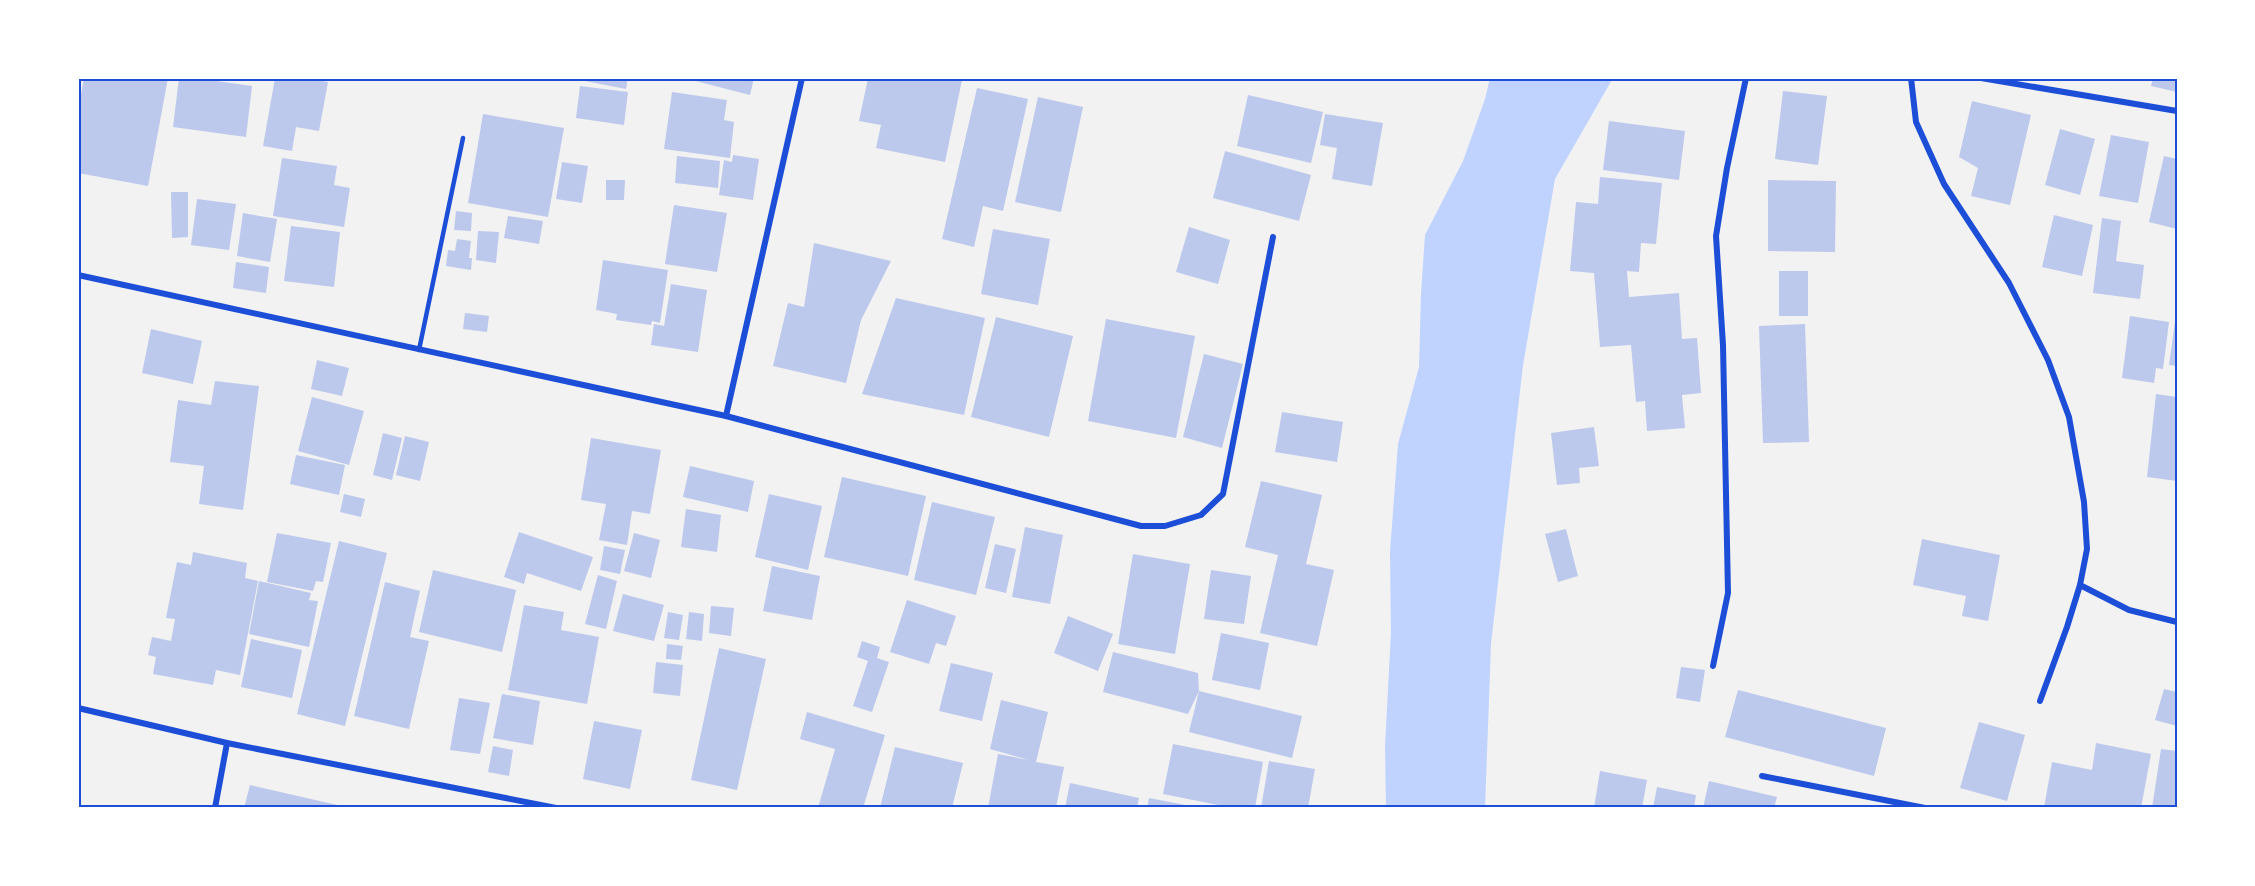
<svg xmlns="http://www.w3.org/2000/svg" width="2255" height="886" viewBox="0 0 2255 886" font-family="Montserrat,sans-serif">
  <rect width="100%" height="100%" fill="#f2f2f2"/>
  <!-- water -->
  <polygon fill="#bfd3fe" points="1490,78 1613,78 1555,179 1523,365 1491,644 1485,808 1386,808 1385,746 1391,632 1390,552 1398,444 1419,367 1421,294 1425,235 1463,161 1485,99"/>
  <!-- building -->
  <g fill="#bdc9ec">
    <polygon points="84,78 168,78 148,186 78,173 78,112"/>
    <polygon points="179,78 195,78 252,86 246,137 173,127"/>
    <polygon points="275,78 305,78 328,82 319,131 296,127 292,151 263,146"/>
    <polygon points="580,78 628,78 626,89 580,80"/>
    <polygon points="684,78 754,78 750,95"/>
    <polygon points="868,78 953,78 962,80 945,162 876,148 881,125 859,121"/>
    <polygon points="2153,78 2177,78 2177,92 2151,86"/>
    <polygon points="580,86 628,92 624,125 576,118"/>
    <polygon points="977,88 1028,99 1003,211 983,206 974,247 942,239"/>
    <polygon points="1783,91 1827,96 1818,165 1775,159"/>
    <polygon points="672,92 727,100 724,120 734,122 730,158 664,149"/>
    <polygon points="1248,95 1323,112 1311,163 1237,146"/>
    <polygon points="1038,97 1083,107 1061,212 1015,202"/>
    <polygon points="1972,101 2031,115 2010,205 1971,196 1978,168 1959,157"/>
    <polygon points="483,114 564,128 548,217 468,203"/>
    <polygon points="1325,114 1383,123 1372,186 1332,179 1337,148 1320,145"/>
    <polygon points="1609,121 1685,131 1679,180 1603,170"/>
    <polygon points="2060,129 2095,139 2080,195 2045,185"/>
    <polygon points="2111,135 2149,142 2138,203 2099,196"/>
    <polygon points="1225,151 1311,175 1299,221 1213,198"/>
    <polygon points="733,155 759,159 753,200 719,195 724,160 732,162"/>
    <polygon points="677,156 720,161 718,188 675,183"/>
    <polygon points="2164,156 2177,159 2177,229 2149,222"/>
    <polygon points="282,158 337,166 334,185 350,188 344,227 273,216"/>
    <polygon points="562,162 588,166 582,203 556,199"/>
    <polygon points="1600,177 1662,183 1656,244 1641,243 1639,272 1627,271 1629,297 1679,293 1682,339 1697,338 1701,393 1682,395 1685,428 1647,431 1645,401 1636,402 1631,345 1600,347 1594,273 1570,271 1576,202 1598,204"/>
    <polygon points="606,180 625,180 624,200 606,200"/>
    <polygon points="1768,180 1836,181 1835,252 1768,251"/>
    <polygon points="171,192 188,192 188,237 172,238"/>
    <polygon points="197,199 236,204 229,250 191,245"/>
    <polygon points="674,205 727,213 717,272 665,264"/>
    <polygon points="456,211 472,213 471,231 454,230"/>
    <polygon points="243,213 277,219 270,262 237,256"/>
    <polygon points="2054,215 2093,225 2082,276 2042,267"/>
    <polygon points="508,216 543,221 539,244 504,238"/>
    <polygon points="2102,218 2121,221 2116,261 2144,265 2140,299 2093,293"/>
    <polygon points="291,226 340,232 334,287 284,281"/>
    <polygon points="1189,227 1230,240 1218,284 1176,272"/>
    <polygon points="993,229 1050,239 1038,305 981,294"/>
    <polygon points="478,231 499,232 496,263 476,260"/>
    <polygon points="457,239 471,241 469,258 472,258 471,270 446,266 448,250 455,251"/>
    <polygon points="814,243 891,261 861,320 846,383 773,366 788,303 804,307"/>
    <polygon points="603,260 668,270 660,323 652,321 651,325 616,320 617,314 596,310"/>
    <polygon points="236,262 269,267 266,293 233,288"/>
    <rect x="1779" y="271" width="29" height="45"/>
    <polygon points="671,284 707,290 698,352 651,345 654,324 664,326"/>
    <polygon points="896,298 985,318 964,415 862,394"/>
    <polygon points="465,313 489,316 487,332 463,329"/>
    <polygon points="2176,314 2177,315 2177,366 2169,365"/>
    <polygon points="2130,316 2169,322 2163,369 2156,368 2154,383 2122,378"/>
    <polygon points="996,317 1073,336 1049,437 971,417"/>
    <polygon points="1106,319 1195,336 1176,438 1088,421"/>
    <polygon points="1805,324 1809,442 1763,443 1759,326"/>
    <polygon points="151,329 202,341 193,384 142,373"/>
    <polygon points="1204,354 1243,364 1222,448 1183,437"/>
    <polygon points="317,360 349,368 342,396 311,389"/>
    <polygon points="215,381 259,386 243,510 199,504 204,466 170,462 178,400 211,405"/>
    <polygon points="2156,394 2177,397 2177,481 2147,477"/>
    <polygon points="312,397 364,411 349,465 298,451"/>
    <polygon points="1282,412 1343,422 1337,462 1275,452"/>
    <polygon points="1594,427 1599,466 1579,468 1580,483 1557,485 1551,433"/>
    <polygon points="383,433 402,438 392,480 373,475"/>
    <polygon points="405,436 429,442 420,481 396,475"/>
    <polygon points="591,438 661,450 650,514 632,511 627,545 599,540 606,504 581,500"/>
    <polygon points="296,455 345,465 339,495 290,484"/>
    <polygon points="690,466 754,481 748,512 683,497"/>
    <polygon points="842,477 926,496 908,576 824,557"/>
    <polygon points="1261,481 1322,495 1306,564 1334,570 1317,646 1260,633 1278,555 1245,547"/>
    <polygon points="344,494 365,499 361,517 340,512"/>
    <polygon points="769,494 822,506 808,570 755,557"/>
    <polygon points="932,502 995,517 976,595 914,580"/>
    <polygon points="686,509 721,515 717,552 681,547"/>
    <polygon points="1025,527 1063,535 1050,604 1012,597"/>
    <polygon points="1566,529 1578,576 1558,582 1545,534"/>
    <polygon points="519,532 593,557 581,591 527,573 524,584 504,577"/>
    <polygon points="277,533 331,543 323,582 316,581 313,591 267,582"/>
    <polygon points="634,533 660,540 651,578 624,571"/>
    <polygon points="1922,539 2000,555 1988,621 1962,616 1966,596 1913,585"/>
    <polygon points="339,541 387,553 345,726 297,714"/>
    <polygon points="995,544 1016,549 1006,593 985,588"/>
    <polygon points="604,546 625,550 620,574 600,570"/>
    <polygon points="193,552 247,563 245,578 258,581 240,675 216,670 213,685 153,674 156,657 148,655 152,637 171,641 175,619 166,618 177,562 191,565"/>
    <polygon points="1133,554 1190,564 1175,654 1118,644"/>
    <polygon points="772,566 820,576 812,620 763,611"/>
    <polygon points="433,570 516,590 502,652 419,632"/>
    <polygon points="1211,570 1251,576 1244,624 1204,619"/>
    <polygon points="598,575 617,581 606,629 585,624"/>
    <polygon points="259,581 311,593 309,600 318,601 309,647 249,634"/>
    <polygon points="385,582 420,591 410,637 429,641 409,729 354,716"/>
    <polygon points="623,594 664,605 654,641 613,631"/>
    <polygon points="907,600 956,616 946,646 936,643 929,664 890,652"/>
    <polygon points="524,605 564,612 561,630 599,637 587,704 508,690"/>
    <polygon points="711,606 734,608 731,636 709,633"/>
    <polygon points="668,612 683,615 679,640 664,638"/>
    <polygon points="689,612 704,614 702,641 686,639"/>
    <polygon points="1068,616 1113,634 1098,671 1054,653"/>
    <polygon points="1221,633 1269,643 1260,690 1212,680"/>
    <polygon points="251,639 302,650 292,698 241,687"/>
    <polygon points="862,641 880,647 877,658 889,662 872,712 853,706 868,661 857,657"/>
    <polygon points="667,644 683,646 681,660 666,659"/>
    <polygon points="719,648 766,659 737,790 691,780"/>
    <polygon points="1113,652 1198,673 1199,691 1188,714 1103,692"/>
    <polygon points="656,662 683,665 680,696 653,693"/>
    <polygon points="951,663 993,673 982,721 939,711"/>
    <polygon points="1681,667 1705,670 1700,702 1676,698"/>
    <polygon points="2164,689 2177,692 2177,726 2155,720"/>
    <polygon points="1738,690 1886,728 1874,776 1725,737"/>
    <polygon points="1199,691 1302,716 1292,758 1189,732"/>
    <polygon points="502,694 540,701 533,745 493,738"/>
    <polygon points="459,698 490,703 480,754 450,750"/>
    <polygon points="1001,700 1048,712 1036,762 1064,767 1056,808 988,808 998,754 1029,760 990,749"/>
    <polygon points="807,712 885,735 863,808 818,808 835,749 800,739"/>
    <polygon points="594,721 642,730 630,789 583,779"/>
    <polygon points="1979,722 2025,735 2007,801 1960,788"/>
    <polygon points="2096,743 2151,754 2141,808 2044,808 2052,762 2092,770"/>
    <polygon points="1173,744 1263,762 1255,808 1233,808 1163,794"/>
    <polygon points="493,746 513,750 509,776 488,772"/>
    <polygon points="895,747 963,763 952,808 880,808"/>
    <polygon points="2161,749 2177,751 2177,808 2152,808"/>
    <polygon points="1269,761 1315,769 1308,808 1261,808"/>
    <polygon points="1600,771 1647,780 1642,808 1594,808"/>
    <polygon points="1709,781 1777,797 1774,808 1703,808"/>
    <polygon points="1070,783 1139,798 1137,808 1065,808"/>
    <polygon points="250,785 346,807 346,808 244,808"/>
    <polygon points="1657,787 1696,795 1694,808 1653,808"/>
    <polygon points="1149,798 1196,807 1196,808 1147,808"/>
  </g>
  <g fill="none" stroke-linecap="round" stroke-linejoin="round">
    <!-- service -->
    <polyline stroke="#1d4ed8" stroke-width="4.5" points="419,350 463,138"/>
    <!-- minor -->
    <g stroke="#1d4ed8" stroke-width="6">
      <polyline points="1911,78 1916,122 1944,184 2009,283 2048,360 2069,417 2084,502 2087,549 2080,585 2129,610 2177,622"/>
      <polyline points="1981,78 2177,111"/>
      <polyline points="78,275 726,416 1141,526 1165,526 1201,515 1223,494 1273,237"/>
      <polyline points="726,416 802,78"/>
      <polyline points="1713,666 1728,593 1723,345 1716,236 1727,168 1746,78"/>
      <polyline points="2040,701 2067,627 2080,585"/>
      <polyline points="78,708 227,743 556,808"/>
      <polyline points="1762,776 1925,808"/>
      <polyline points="215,808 227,743"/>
    </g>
  </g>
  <!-- border -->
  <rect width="2255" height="886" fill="none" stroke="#ffffff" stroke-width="159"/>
  <rect x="80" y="80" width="2096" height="726" fill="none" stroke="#1d4ed8" stroke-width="2"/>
</svg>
